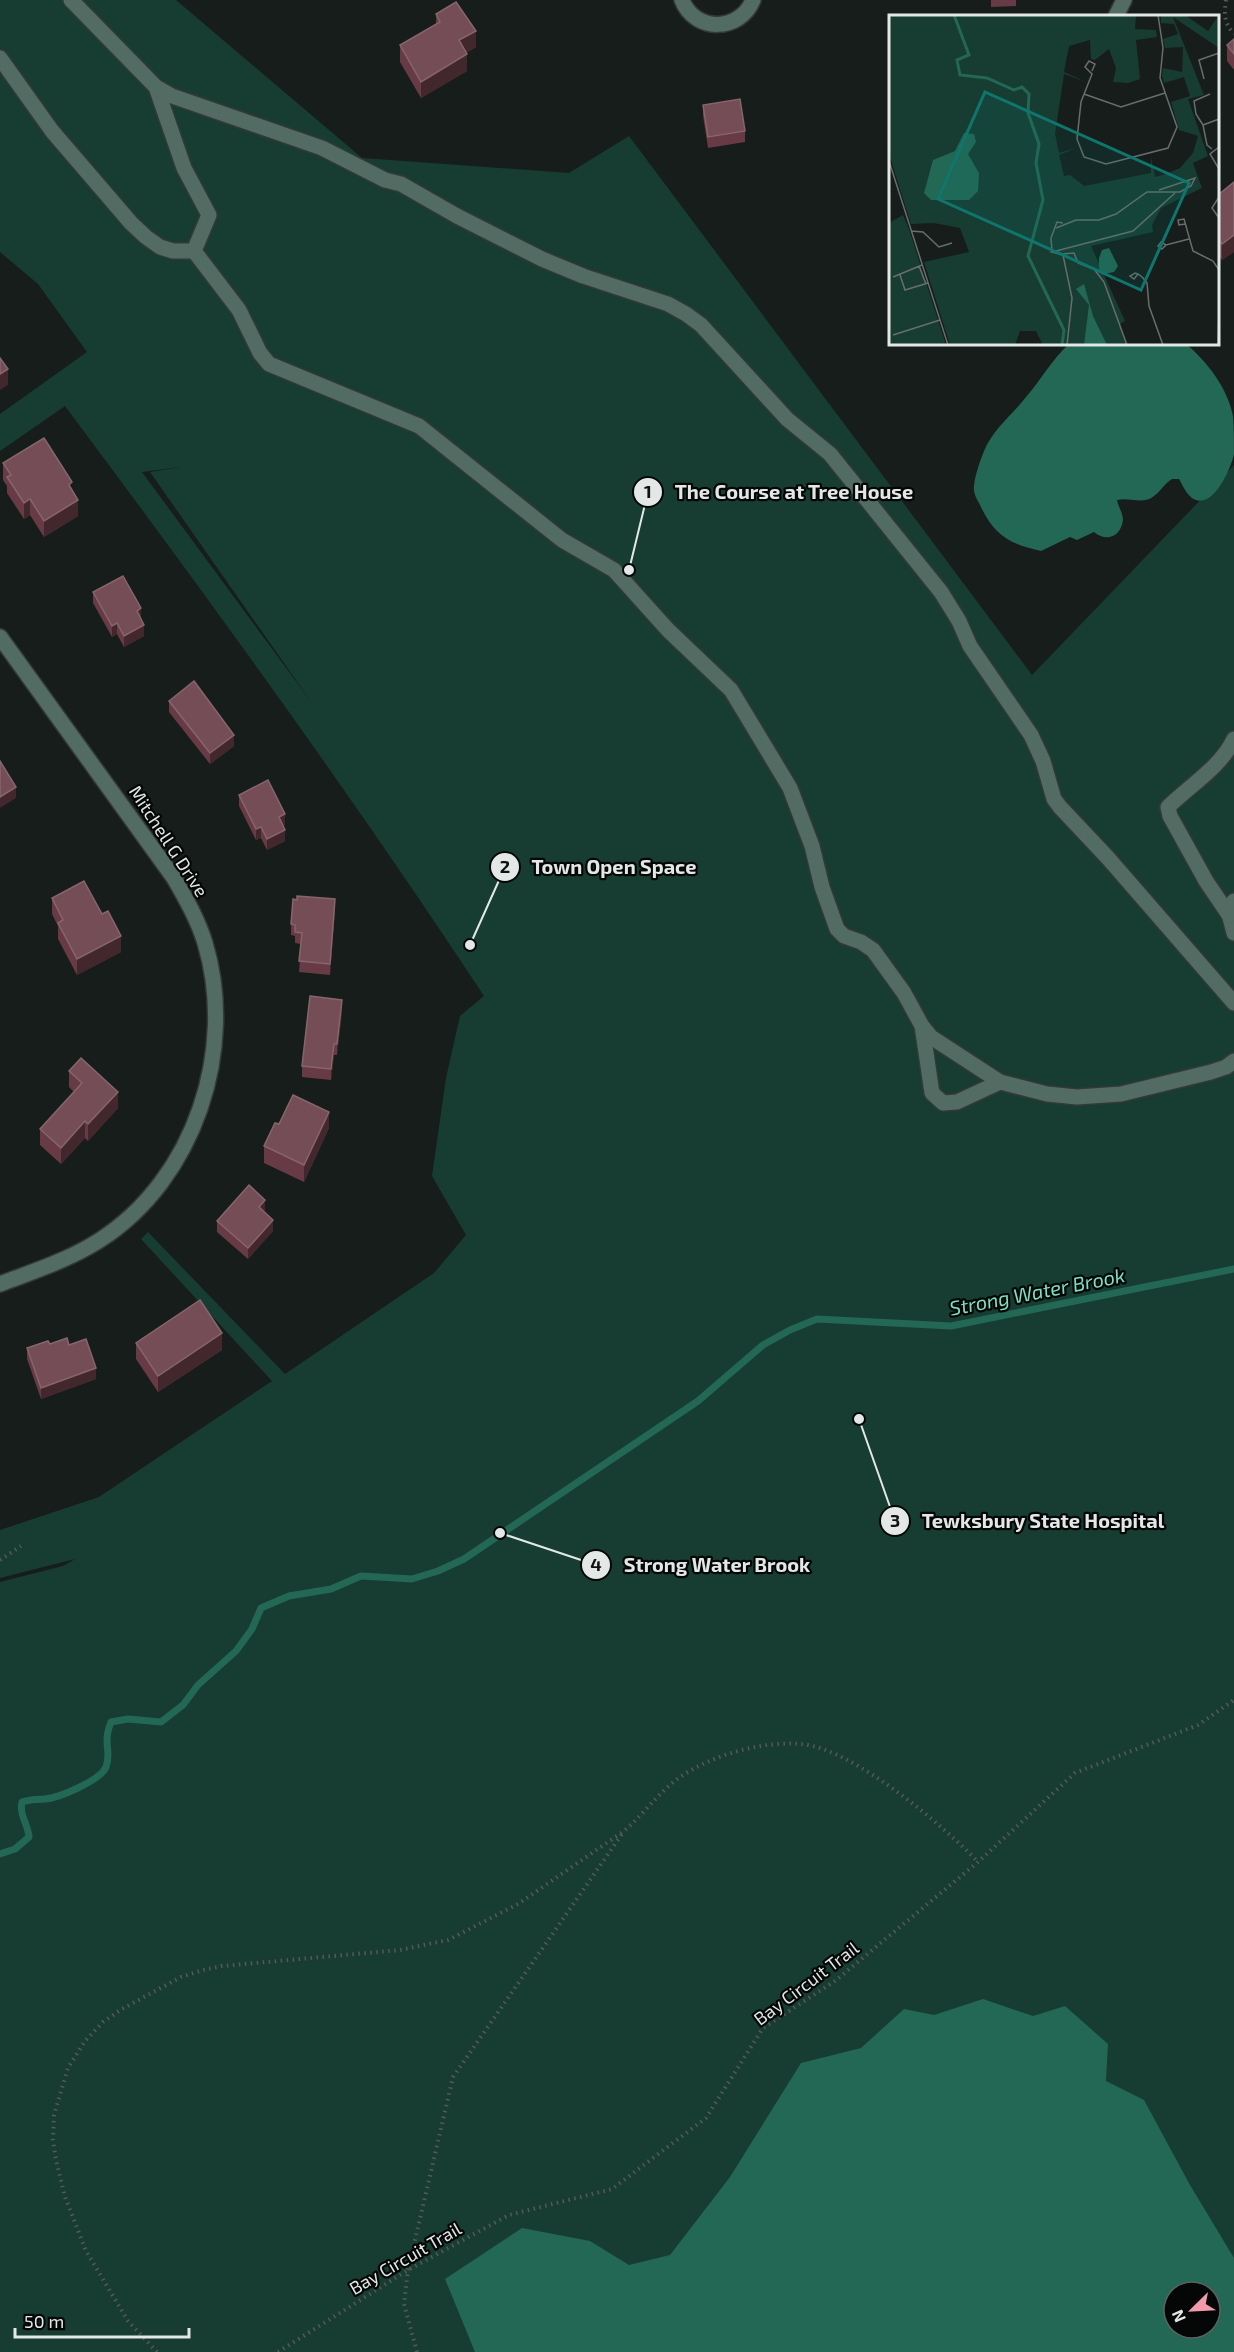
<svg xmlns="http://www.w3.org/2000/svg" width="1234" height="2352" viewBox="0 0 1234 2352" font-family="'Exo 2',sans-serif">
  <rect width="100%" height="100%" fill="#161d1b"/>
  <!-- green -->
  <path fill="#173d32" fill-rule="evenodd" d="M0,0H176L362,158L569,173L629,136L1032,675L1234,465V2352H0V1582L63,1566L75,1559L0,1578V1530L99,1497L272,1381L141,1239L148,1232L285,1374L434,1273L466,1235L432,1176L446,1078L460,1016L484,996C351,794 209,599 65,406L0,451V414L87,352L38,284L0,252ZM180,467L150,472L312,703L142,472ZM1174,2292H1210V2328H1174Z"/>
  <!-- water -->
  <g fill="#236755" fill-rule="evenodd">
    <path d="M1069,344H1186C1207,361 1228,389 1233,416C1234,427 1234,443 1234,454C1231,468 1215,506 1196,500C1188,498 1183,486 1179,479H1172C1164,484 1161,491 1154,496C1144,505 1129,497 1117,500C1118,506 1123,513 1123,520C1121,536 1107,543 1094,532L1077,540L1070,537L1041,551C1008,544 993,534 979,503C976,498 973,492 974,486C975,475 980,461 984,451C993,429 1012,415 1026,397C1041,380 1052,359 1069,344Z"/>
    <path d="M983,1999L1033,2016L1065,2006L1108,2044L1106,2081L1144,2100L1190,2185L1234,2258V2352H475L445,2279L522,2228L590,2241L629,2265L670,2255L730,2177L801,2063L861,2048L904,2009L934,2015ZM1174,2292H1210V2328H1174Z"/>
  </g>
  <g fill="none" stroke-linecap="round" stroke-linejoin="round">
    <!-- stream -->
    <path stroke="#236755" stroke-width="7" d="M0,1854L15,1849L29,1837C28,1824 19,1815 22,1802C31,1799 36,1800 45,1799C59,1798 101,1780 106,1767C110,1757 107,1750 107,1740C107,1734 109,1727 111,1722L128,1719L161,1722L183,1705L198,1685L236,1651L252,1629L261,1608L289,1596L331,1589L361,1576L412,1579L438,1571L464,1559L698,1401L763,1345L790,1330L817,1319L951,1326L1234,1269"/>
    <defs>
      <g id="minor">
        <polyline points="71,0 156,87 184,168 209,215 194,251"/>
        <path d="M682,0C695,33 740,32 753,0"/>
        <polyline points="1116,16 1124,0"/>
        <polyline points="0,58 52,131 131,223 146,237 160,247 173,251 194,251 239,310 260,353 269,364 419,426 562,540 614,570 668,630 731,690 790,788 812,846 822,887 837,929 844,936 861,942 873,950 904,993 922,1026 931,1037 1000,1082"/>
        <polyline points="156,87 172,96 322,148 385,180 401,184 457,216 542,259 583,276 668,304 686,314 701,325 787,419 830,454 941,592 959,621 970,646 1031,735 1043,761 1054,799 1060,807 1108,858 1234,1003"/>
        <path d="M0,637L174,878C186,899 198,920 205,943C237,1049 195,1179 100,1240C69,1260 34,1271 0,1284"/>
        <polyline points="1234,901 1228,910 1234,933"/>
        <path d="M1229,915L1206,881L1170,816L1168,807C1189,786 1221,767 1234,739"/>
        <polyline points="922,1026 932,1093 943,1103 957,1102 1000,1082 1047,1094 1077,1097 1121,1094 1211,1072 1226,1067 1234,1061"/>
      </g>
    </defs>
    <!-- minor casing -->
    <use href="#minor" stroke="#333938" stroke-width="18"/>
    <!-- path -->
    <g stroke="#545a58" stroke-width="4" stroke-dasharray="1.5 4.5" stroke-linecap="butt">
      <path d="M1226,0C1224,14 1224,23 1234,34"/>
      <polyline points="0,1560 21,1546"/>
      <path d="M157,2352L128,2321L86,2251L65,2197L56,2160L53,2140L54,2115L68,2068L85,2041L103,2022L122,2009L181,1977L203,1970L222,1966L400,1950L448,1940L518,1904L624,1831C645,1813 660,1790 683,1775C716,1754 763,1741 801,1744C852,1748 943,1825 978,1862"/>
      <polyline points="278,2352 408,2270 509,2215 612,2189 706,2118 763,2028 835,1981 978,1862 1075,1773 1198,1725 1234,1700"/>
      <polyline points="417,2352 404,2304 408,2270 453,2077 622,1834"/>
    </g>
    <!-- minor -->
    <use href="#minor" stroke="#526b63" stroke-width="15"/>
  </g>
  <!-- wall -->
  <g fill="#683a45">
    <polygon points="991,0 1016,0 1016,6 991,7"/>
    <polygon points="436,14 476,47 466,53 467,71 421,98 400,62 400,45 436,24"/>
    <polygon points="1234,39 1234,70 1227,61 1227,45"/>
    <polygon points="703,105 745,131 745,142 708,148 703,116"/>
    <polygon points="1234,182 1234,252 1222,260 1218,254 1218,195"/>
    <polygon points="3,463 72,490 78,516 44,537 30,515 24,519 7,493 7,486 3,480"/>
    <polygon points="93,592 141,618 144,636 124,647 117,634 112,637 93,603"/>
    <polygon points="169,701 234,746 210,764 169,712"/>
    <polygon points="239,795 285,825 283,826 285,841 267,850 261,838 256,840 239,806"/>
    <polygon points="52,898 102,914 121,952 77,975 58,939 58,926 52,914"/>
    <polygon points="335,910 330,975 299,972 301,944 295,943 295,936 291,935 291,924"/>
    <polygon points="342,1011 337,1055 334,1055 331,1080 302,1077 302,1066"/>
    <polygon points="69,1071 118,1108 88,1141 85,1138 61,1164 40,1145 40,1129 74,1092 69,1087"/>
    <polygon points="279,1124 329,1128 304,1182 264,1163 264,1146"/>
    <polygon points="265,1211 264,1212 273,1231 248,1259 217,1232 217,1221"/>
    <polygon points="136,1343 222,1350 158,1392 136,1359"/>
    <polygon points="50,1344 69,1345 96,1379 41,1399 27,1359 27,1348"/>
  </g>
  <!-- shaded-wall -->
  <g fill="#42272d">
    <polygon points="476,31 476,47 459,57 459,40"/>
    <polygon points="467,54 467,71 421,98 421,82"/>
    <polygon points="1234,235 1234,252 1222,260 1222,244"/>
    <polygon points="8,369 8,385 0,390 0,374"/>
    <polygon points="30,499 30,515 24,519 24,503"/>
    <polygon points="78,500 78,516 44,537 44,521"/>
    <polygon points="141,608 141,619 137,611"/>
    <polygon points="117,623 117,634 112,637 112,626"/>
    <polygon points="144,625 144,636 124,647 124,636"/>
    <polygon points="234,735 234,746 210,764 210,753"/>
    <polygon points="16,787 16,798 0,808 0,797"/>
    <polygon points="285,814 285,825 279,828 279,817"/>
    <polygon points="261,827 261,838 256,840 256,829"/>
    <polygon points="285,830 285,841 267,850 267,839"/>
    <polygon points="335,899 335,910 330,975 330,964"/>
    <polygon points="121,936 121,952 77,975 77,959"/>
    <polygon points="342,1000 342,1011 337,1055 337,1044"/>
    <polygon points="334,1044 334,1055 331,1080 331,1069"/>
    <polygon points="118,1092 118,1108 88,1141 88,1124"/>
    <polygon points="329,1112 329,1128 304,1182 304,1165"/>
    <polygon points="85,1121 85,1138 61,1164 61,1148"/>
    <polygon points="265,1200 265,1211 259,1218 259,1207"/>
    <polygon points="273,1220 273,1231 248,1259 248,1248"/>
    <polygon points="222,1333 222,1350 158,1392 158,1376"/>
    <polygon points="96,1368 96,1379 41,1399 41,1388"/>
  </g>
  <!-- building -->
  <g fill="#754d57" stroke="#87656d" stroke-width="1.5">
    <polygon points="456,2 476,31 459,40 467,54 421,82 400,45 440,22 436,14"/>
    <polygon points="1234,39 1234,54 1227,45"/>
    <polygon points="740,99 745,131 708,137 703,105"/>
    <polygon points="1234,182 1234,235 1222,244 1218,238 1218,195"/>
    <polygon points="0,358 8,369 0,374"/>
    <polygon points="44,438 72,482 69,485 78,500 44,521 30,499 24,503 7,477 11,475 3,463"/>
    <polygon points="123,576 141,608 137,611 144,625 124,636 117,623 112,626 93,592"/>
    <polygon points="194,681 234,735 210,753 169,701"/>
    <polygon points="0,761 16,787 0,797"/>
    <polygon points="268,780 285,814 279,817 285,830 267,839 261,827 256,829 239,795"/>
    <polygon points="84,881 102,914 108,911 121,936 77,959 58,923 63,920 52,898"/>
    <polygon points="297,896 335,899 330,964 299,961 302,933 295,932 295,925 291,924 293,899 297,900"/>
    <polygon points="310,996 342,1000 337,1044 334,1044 331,1069 302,1066"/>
    <polygon points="81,1058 118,1092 88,1124 85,1121 61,1148 40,1129 82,1083 69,1071"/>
    <polygon points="293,1095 329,1112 304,1165 264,1146 275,1123 279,1124"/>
    <polygon points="249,1185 265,1200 259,1207 273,1220 248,1248 217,1221"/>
    <polygon points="200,1300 222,1333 158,1376 136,1343"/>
    <polygon points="67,1338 69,1345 86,1339 96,1368 41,1388 27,1348 48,1341 50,1344"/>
  </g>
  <g text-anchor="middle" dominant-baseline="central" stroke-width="4.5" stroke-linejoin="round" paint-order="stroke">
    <!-- street labels -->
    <g font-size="18" fill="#e3e8e7" stroke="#050706">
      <text transform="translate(169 841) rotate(57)">Mitchell G Drive</text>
      <text transform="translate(806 1983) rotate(-37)">Bay Circuit Trail</text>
      <text transform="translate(405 2258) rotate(-30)">Bay Circuit Trail</text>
    </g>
    <!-- water labels -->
    <g font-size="20" font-style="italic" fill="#7ce0c2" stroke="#050706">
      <text transform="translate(1037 1291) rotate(-11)">Strong Water Brook</text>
    </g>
  </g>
  <!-- overview -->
  <g transform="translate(889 15)">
    <rect width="330" height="330" fill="#161d1b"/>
    <path d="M0,0H247L246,14L267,15L268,22L247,25L251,64L239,68L224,67L227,53L220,34L206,45L202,44L201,25L180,31L175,57L197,67L175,59L166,119L170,138L187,133L170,140L175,161L181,160L195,171L262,158V142L266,162L274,160L291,153L304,138L309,121L290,115L282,87L301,81L295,62L275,68L273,60L274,53L293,57L294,32L276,33L274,24L289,19L285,9L272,8V0H296L319,16L330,0V33L284,2L315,80L299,84L319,141L304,148L313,173L272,193L263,210L264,217L202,231L236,306L231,309L238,330H154L147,316H131L126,330H61L35,247L80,237L71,213L45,208L22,209L21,206L0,139ZM14,200L20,214L57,330H0V208Z" fill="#173d32"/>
    <path d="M75,118L85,119L87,127L79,139L90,158L89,176L80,185H42L35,178L44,145L66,136ZM220,233L229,251L225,257L215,259L210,254V243L213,235ZM195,269L204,301L218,330H195L200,290L187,274Z" fill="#236755"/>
    <path fill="none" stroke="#236755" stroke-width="3" d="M65,0L80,40L68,45L71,60L98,63L125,75L133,72L140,79L139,98L150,129L147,148L154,185L139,241L175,315L173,330"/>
    <path fill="none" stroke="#686e6d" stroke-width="1.5" d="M203,56L206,49L200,46L196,52L203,59L192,87L188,124L195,142L217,149L279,133L288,112L271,63L274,33L269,0M315,64L310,45L330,38M195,79L232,92L276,78M321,79L305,86L307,99L314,110L330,104M314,110L318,130L323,134M330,132L321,139L330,154M0,146L59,330M330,182L323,193L330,203M296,209L290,210L289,205L295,204L304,236L324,246L330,255M167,213L187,205H210L227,199L258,177H291L302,171L306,163L270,175M22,216L34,217L50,232L63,228M277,230L273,234L269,231L272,227L277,230L300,224M163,237L162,223L168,207L174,208M173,239L185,238L189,248L205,254L215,267L238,330M30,251L37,269M249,259L245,264L241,261L246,258L249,259L253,262L254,263L258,268L260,291L274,330M11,260L16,275L39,268M4,262L33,250M4,320L51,305M178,330L183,283L174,240L163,237L244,216L286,178M329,330L330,296"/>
    <path fill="#0f766e" fill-opacity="0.15" stroke="#0f766e" stroke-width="3" d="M96,77L300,168L252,275L49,184Z"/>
    <rect width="330" height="330" fill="none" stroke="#e3e8e7" stroke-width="3"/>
  </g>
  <!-- callouts -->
  <path fill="none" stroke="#e3e8e7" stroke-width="2" d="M629 570L648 492M470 945L505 867M859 1419L895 1521M500 1533L596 1565"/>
  <g fill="#e3e8e7" stroke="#050706" stroke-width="2">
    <circle cx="629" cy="570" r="6"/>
    <circle cx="470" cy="945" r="6"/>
    <circle cx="859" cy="1419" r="6"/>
    <circle cx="500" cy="1533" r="6"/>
    <circle cx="648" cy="492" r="15"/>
    <circle cx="505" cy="867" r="15"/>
    <circle cx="895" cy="1521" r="15"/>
    <circle cx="596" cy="1565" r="15"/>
  </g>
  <g font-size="18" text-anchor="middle" font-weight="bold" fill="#111">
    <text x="648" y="498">1</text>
    <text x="505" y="873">2</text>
    <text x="895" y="1527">3</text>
    <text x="596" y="1571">4</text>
  </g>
  <g font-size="20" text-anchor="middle" font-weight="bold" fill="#e3e8e7" stroke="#050706" stroke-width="4.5" stroke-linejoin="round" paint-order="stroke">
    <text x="794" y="499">The Course at Tree House</text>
    <text x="614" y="874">Town Open Space</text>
    <text x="1043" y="1528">Tewksbury State Hospital</text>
    <text x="717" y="1572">Strong Water Brook</text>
  </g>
  <!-- north arrow -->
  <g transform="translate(1192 2310) rotate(246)"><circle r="28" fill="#050706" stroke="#5e6160" stroke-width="1.5"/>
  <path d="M0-4.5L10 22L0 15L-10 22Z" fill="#f29aac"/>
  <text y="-9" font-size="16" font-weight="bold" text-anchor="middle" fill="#e3e8e7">N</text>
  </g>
  <!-- scale -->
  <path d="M15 2328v9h174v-9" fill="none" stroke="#e3e8e7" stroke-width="3"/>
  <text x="24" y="2328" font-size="18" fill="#e3e8e7" stroke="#050706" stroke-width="4.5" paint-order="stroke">50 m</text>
</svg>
